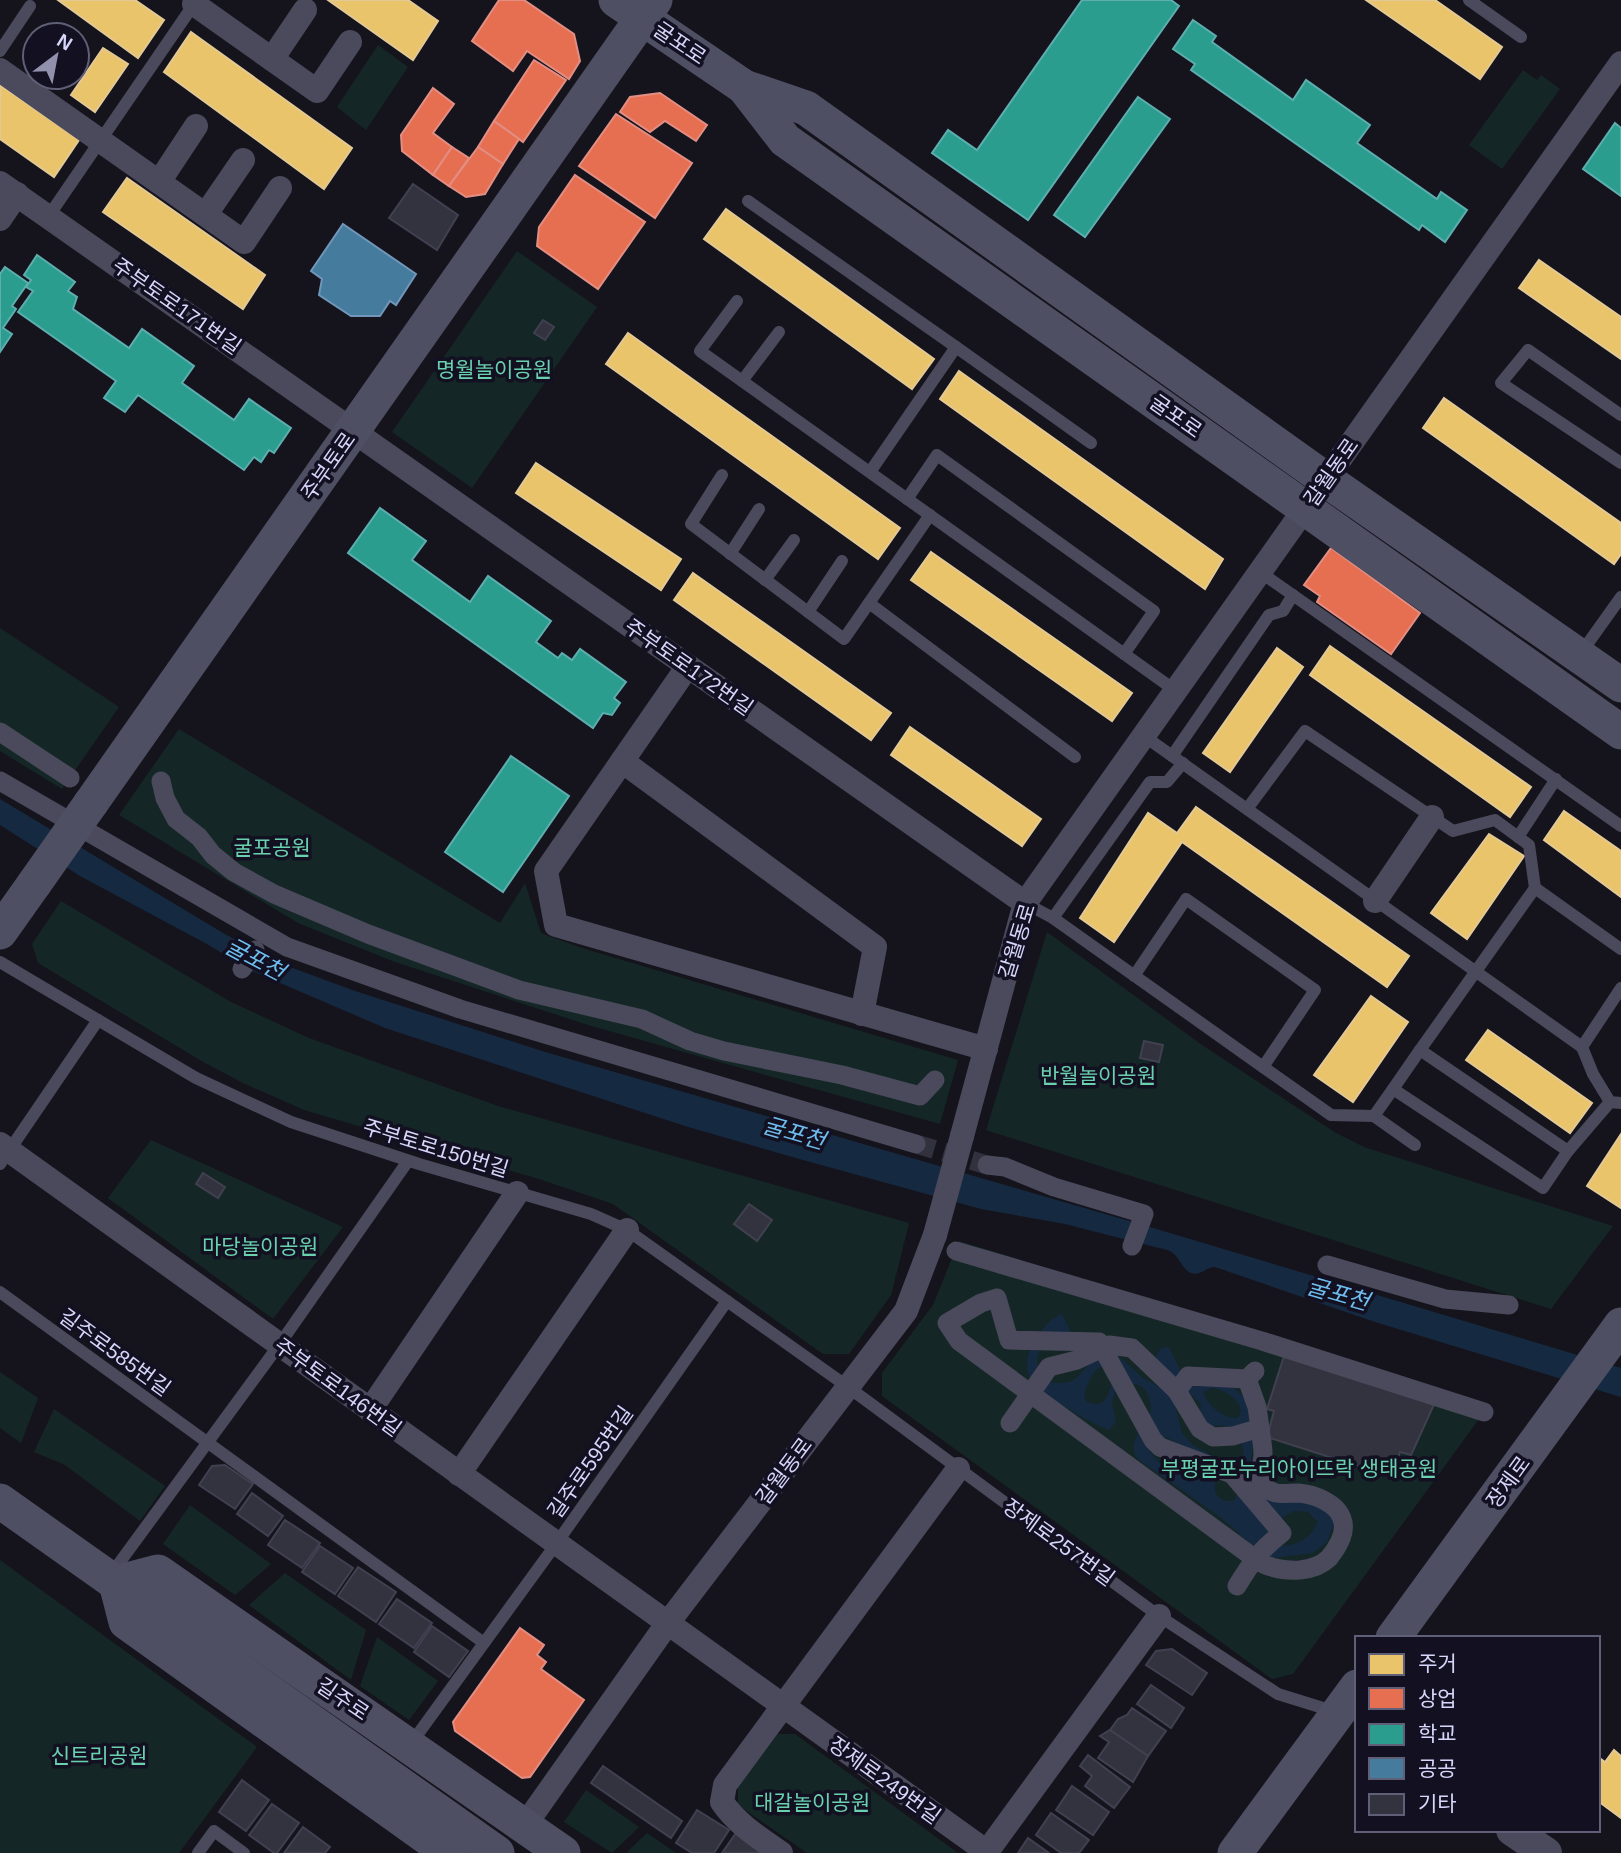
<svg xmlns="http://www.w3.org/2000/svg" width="1621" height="1853" viewBox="0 0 1621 1853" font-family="Helvetica,'Noto Sans KR',sans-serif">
  <rect width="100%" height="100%" fill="#15141d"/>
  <!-- green -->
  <g fill="#142726">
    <polygon points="378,45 408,67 366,130 337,107"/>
    <polygon points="1523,70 1537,80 1541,75 1560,89 1502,169 1469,145"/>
    <polygon points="517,251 597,307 472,488 392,432"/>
    <polygon points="0,628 119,707 62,789 0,751"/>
    <polygon points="179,729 500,923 525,883 541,933 582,948 958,1060 940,1124 588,1025 395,962 298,923 119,815"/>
    <polygon points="61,901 231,1002 309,1038 498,1106 909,1223 891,1295 849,1354 823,1354 613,1204 539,1179 304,1110 243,1083 205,1063 38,963 32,944"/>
    <polygon points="1047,932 1202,1045 1336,1133 1364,1147 1613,1226 1551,1309 986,1130"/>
    <polygon points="151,1140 343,1227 273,1319 108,1198"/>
    <polygon points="959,1241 1490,1404 1293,1674 1272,1679 882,1396 882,1373 933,1305"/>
    <polygon points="0,1372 38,1398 21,1443 0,1428"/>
    <polygon points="54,1409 165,1486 140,1521 65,1465 34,1452"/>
    <polygon points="190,1505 271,1564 235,1595 163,1544"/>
    <polygon points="0,1560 257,1747 179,1853 0,1853"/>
    <polygon points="285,1573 366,1630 351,1680 249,1605"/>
    <polygon points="377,1637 438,1681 409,1720 360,1686"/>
    <polygon points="778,1734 795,1734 958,1853 807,1853 738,1805 738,1785"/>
    <polygon points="586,1790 639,1827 612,1853 564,1822"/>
    <polygon points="647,1833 676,1853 626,1853"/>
  </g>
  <!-- water -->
  <g fill="#152a41" fill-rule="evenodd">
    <path d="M0,799L223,933L279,963L355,991L542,1051L1133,1222L1621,1368V1397L1372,1321L1215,1267C1208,1267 1206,1271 1199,1273C1185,1277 1182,1261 1174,1254C1170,1250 1164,1249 1159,1248L1065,1224L981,1209L803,1160L685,1126L385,1028L252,971L205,943L80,876L0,825Z"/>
    <path d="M1062,1314L1071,1333L1069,1349L1058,1351L1050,1347L1040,1349C1034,1364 1039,1371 1049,1382C1081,1388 1077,1371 1098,1357C1102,1355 1110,1354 1115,1353L1143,1378L1168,1392L1175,1406L1182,1433L1194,1446L1220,1460C1217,1477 1205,1501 1233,1501C1241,1492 1242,1480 1243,1469C1245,1444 1241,1419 1209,1427L1200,1417L1201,1404L1156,1361V1356L1161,1348L1169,1347L1183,1376L1231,1386L1244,1397L1247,1404L1253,1446L1250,1468L1253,1486C1277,1493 1325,1499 1334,1524L1327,1542L1313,1553L1273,1558L1259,1551L1220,1517L1139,1460C1124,1443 1145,1428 1151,1412C1151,1388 1138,1376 1116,1389L1112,1402L1116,1422L1109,1430C1092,1424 1035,1392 1029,1376C1024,1364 1029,1349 1036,1340C1042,1329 1050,1318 1062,1314ZM1115,1362C1112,1379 1111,1415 1086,1401C1083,1394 1085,1391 1088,1384C1094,1369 1099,1366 1115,1362ZM1211,1388C1224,1389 1240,1399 1241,1412L1238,1418C1222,1418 1210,1407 1203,1393ZM1155,1435C1177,1438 1187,1449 1197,1468L1192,1472C1174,1476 1152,1462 1147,1444ZM1294,1511L1308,1512L1318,1522C1308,1541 1297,1546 1275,1546L1266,1535C1271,1524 1283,1516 1294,1511Z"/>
  </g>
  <!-- homes -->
  <g fill="#e9c46a" stroke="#e3c995" stroke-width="2">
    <polygon points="58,0 135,0 164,20 138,58"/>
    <polygon points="328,0 408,0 438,21 413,60"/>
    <polygon points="1366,0 1435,0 1502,47 1480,79"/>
    <polygon points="191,32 352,148 324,189 164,72"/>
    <polygon points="103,48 128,64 95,112 71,95"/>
    <polygon points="0,85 79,140 54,177 0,139"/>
    <polygon points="127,178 265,275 243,309 103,212"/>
    <polygon points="726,209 934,359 912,389 704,239"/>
    <polygon points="1539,260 1621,317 1621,359 1519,288"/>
    <polygon points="628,333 900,528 878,559 606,364"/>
    <polygon points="959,371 1223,559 1205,589 940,399"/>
    <polygon points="1444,398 1621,523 1621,554 1614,564 1423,428"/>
    <polygon points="536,463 681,559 661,590 516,493"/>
    <polygon points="931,552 1132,693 1112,721 911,580"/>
    <polygon points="693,573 891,713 871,740 674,600"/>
    <polygon points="1330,646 1531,787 1510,817 1310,675"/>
    <polygon points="1277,648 1303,667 1230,772 1203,753"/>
    <polygon points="910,727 1041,819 1022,846 891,755"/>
    <polygon points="1196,807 1409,956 1387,987 1182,842 1114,942 1080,918 1148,813 1177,833"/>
    <polygon points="1564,811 1621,851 1621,897 1544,840"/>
    <polygon points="1489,834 1524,856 1467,939 1431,913"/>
    <polygon points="1371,996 1408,1022 1353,1102 1314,1075"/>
    <polygon points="1488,1030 1592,1103 1570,1133 1466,1060"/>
    <polygon points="1621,1134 1621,1208 1587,1186"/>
    <polygon points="1614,1750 1621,1756 1621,1818 1598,1801 1598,1757 1605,1762"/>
  </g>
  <!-- shops -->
  <g fill="#e76f51" stroke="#e28e84" stroke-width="2">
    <polygon points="499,0 524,0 574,34 580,61 569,79 527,51 513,71 472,41"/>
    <polygon points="534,60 566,80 523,142 494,121"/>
    <polygon points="433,88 454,104 433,133 452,147 433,175 402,151 401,135"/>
    <polygon points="660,93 707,125 696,141 665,121 650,132 620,112 630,97"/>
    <polygon points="616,114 692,163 655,218 579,166"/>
    <polygon points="494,121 519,139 503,164 478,147"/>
    <polygon points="452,147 469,158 449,186 433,175"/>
    <polygon points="478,147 503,164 485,194 466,197 449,186"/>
    <polygon points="575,175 645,222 598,289 537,246 539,227"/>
    <polygon points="1331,548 1420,613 1391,654 1317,602 1320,596 1304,585"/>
    <polygon points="520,1628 544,1645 537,1655 546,1662 541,1669 584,1700 530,1777 522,1778 455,1731 453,1722"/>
  </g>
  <!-- schools -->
  <g fill="#2a9d8f" stroke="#5eaeaf" stroke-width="2">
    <polygon points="1082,0 1171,0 1179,6 1028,220 932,153 948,130 977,150"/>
    <polygon points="1193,20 1216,36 1212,42 1293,100 1306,80 1370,125 1357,143 1437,199 1441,192 1467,210 1445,242 1422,225 1419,230 1191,70 1195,64 1173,49"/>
    <polygon points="1138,97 1170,119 1085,237 1054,215"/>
    <polygon points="1615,123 1621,128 1621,196 1583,169"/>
    <polygon points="37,255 75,282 68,291 77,297 73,309 129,348 142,329 194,366 182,383 234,420 249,399 291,428 274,453 269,450 261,462 254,457 244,470 138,395 125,412 104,398 116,381 18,312 33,291 26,287 31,280 24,275"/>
    <polygon points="5,267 28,283 12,306 16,309 3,328 12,334 0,352 0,274"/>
    <polygon points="380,508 426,541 412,560 470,602 488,576 551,621 536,642 558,658 562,653 572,660 580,649 626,682 614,698 620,703 612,715 603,713 593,728 348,553"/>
    <polygon points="511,756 569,796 503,892 445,852"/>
  </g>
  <!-- public -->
  <polygon fill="#457b9d" stroke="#7096b9" stroke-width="2" points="343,224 416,274 396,305 390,301 380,316 351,316 319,295 322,279 311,271"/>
  <!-- building -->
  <g fill="#33323f" stroke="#414050" stroke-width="2">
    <polygon points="413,184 458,215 437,250 389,218"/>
    <polygon points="543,320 554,327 545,340 534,333"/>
    <polygon points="1144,1041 1163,1045 1159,1062 1140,1058"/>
    <polygon points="203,1173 225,1187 218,1198 196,1184"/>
    <polygon points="749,1204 772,1220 757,1241 734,1224"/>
    <polygon points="1285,1353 1436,1400 1411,1455 1400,1452 1392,1477 1267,1437 1274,1411 1267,1409"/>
    <polygon points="225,1465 253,1484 235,1509 199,1485 212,1466"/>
    <polygon points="252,1493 283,1516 268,1536 237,1514"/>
    <polygon points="285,1520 320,1543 302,1568 268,1545"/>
    <polygon points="320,1546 353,1568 335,1594 302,1572"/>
    <polygon points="358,1567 396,1592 376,1622 338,1596"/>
    <polygon points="397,1599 432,1623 414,1648 379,1624"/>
    <polygon points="432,1626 468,1651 449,1677 414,1652"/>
    <polygon points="1172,1649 1207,1673 1192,1695 1146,1665 1156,1651"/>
    <polygon points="1151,1685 1184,1708 1171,1728 1137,1704"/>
    <polygon points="1132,1708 1166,1731 1148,1756 1110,1730 1118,1719 1127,1715"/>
    <polygon points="1110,1730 1148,1756 1133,1782 1098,1758 1109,1742 1100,1736"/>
    <polygon points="1088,1755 1130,1787 1114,1808 1085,1786 1092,1776 1080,1766"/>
    <polygon points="603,1766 682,1821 671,1838 591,1783"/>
    <polygon points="242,1780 269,1800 246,1831 219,1812"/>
    <polygon points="1072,1786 1109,1812 1093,1835 1056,1810"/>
    <polygon points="272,1804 299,1823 277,1853 274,1853 249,1835"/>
    <polygon points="697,1810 729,1830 714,1853 692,1853 676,1843"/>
    <polygon points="1051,1813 1089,1840 1079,1853 1061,1853 1036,1835"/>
    <polygon points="303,1827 330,1847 325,1853 284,1853"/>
    <polygon points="736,1833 765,1853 722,1853"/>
    <polygon points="1028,1838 1049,1853 1018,1853"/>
  </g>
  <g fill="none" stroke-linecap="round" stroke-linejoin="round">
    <!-- pedestrian-tunnel -->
    <polyline stroke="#32313e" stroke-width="19" stroke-dasharray="19 10" stroke-linecap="butt" points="916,1144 987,1165"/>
    <!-- service -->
    <g stroke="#4b4a5c" stroke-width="12">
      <polyline points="1469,0 1521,37"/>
      <polyline points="0,51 30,6"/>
      <polyline points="748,201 956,347"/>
      <polyline points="48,217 194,4"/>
      <polyline points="737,301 700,351 1176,691"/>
      <polyline points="742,381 779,332"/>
      <polyline points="1621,415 1528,350 1501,383 1621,463"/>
      <polyline points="870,472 956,347 1091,443"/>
      <polyline points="722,475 691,524 844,639 930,515"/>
      <polyline points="907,499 937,455 1154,611 1124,654"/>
      <polyline points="730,554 759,509"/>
      <polyline points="1260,572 1621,826"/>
      <polyline points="765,580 794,540"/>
      <polyline points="869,603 1075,757"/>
      <polyline points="808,612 842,561"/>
      <polyline points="1581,653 1621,597"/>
      <polyline points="1144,736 1582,1047 1621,988"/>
      <polyline points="1172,756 1269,615 1283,611 1293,595"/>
      <polyline points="1247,809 1305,731 1453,831 1495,820 1529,845 1535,888"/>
      <polyline points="1518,837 1556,779"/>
      <polyline points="1025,903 1053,918 1150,782 1167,782 1183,763"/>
      <polyline points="1053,918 1263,1067 1315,990 1186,899 1134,976"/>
      <polyline points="0,962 196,1078 291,1122 419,1164 591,1214 627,1230 848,1387 1159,1616 1278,1694 1336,1712"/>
      <polyline points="1582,1047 1593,1074 1610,1102 1621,1103"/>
      <polyline points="1420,1050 1393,1089 1543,1188 1568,1151"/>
      <polyline points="1263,1067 1331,1115 1374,1116"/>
      <polyline points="1393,1089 1374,1116 1415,1145"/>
      <polyline points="1610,1102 1568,1151 1420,1050 1535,888 1621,949"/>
      <polyline points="0,1164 98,1020"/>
      <polyline points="0,1292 484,1643"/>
      <polyline points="109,1577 279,1345 408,1161"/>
      <polyline points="410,1745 556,1544 727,1301"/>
      <polyline points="198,1853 214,1831 244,1853"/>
    </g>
    <!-- pedestrian -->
    <g stroke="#4b4a5c" stroke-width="19">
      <polyline points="0,732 70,778"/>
      <polyline points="0,781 287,947 460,1009 916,1144"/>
      <polyline points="161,781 165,798 176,819 199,837 213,855 234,872 274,894 368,934 519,990 642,1019 690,1041 724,1051 842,1075 920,1096 935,1080"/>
      <polyline points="242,969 255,950"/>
      <polyline points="987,1165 1005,1167 1054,1187 1144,1214 1132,1246"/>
      <polyline points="956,1251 1262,1341 1484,1412"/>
      <polyline points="1327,1265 1445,1299 1509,1305"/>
      <polyline points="1177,1391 1188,1376 1247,1379"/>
      <polyline points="1010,1423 1049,1367 1077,1360 1109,1345 1132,1348 1177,1391 1200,1429 1213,1437 1233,1436 1260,1428 1257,1407 1247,1379 1255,1371"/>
      <path d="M1237,1586C1251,1563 1260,1550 1282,1533L1232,1474L1160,1447L1153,1440L1099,1342L1009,1340L997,1298L981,1303L947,1323L959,1341L1254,1558C1267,1568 1283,1571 1300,1570C1310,1569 1321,1566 1329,1558C1337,1548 1347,1532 1342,1519C1337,1503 1314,1494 1298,1493C1285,1493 1273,1497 1264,1485C1256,1475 1263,1465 1263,1454C1263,1445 1261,1437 1260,1428"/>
    </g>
    <!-- minor -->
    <g stroke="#4b4a5c" stroke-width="24">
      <polyline points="194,4 317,91 350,42"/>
      <polyline points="272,59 305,10"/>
      <polyline points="0,70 244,242 280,188"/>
      <polyline points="159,182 196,126"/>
      <polyline points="0,183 1025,903"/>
      <polyline points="206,214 243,160"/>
      <polyline points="0,219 17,194"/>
      <polyline points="688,666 546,871 556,925 986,1049"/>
      <polyline points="622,761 875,947 862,1014"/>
      <polyline points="1375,901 1432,817"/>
      <polyline points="962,1136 1025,903 1621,63"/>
      <polyline points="0,1144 987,1852"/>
      <polyline points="370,1410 517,1193"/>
      <polyline points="459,1474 627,1230"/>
      <polyline points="525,1825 667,1624 906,1311 935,1235"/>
      <path d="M781,1853C758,1837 737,1824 722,1802L725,1785L958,1469"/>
      <polyline points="986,1853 1159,1616"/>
    </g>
    <!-- tertiary -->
    <polyline stroke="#4b4a5c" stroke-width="32" points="1512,1830 1546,1853"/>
    <!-- secondary -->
    <g stroke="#4e4f63" stroke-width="35">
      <polyline points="616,0 744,87 806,108 1325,479 1621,685"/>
      <polyline points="744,87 785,140 1621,732"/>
      <polyline points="91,803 655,0"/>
      <polyline points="0,932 34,884"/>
      <polyline points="0,1501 497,1853"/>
      <polyline points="116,1583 158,1572 563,1853"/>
      <polyline points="116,1583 126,1622 449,1853"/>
      <polyline points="1393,1638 1621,1325"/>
      <polyline points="1235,1853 1357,1687"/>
    </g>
    <!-- minor-bridge -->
    <polyline stroke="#4b4a5c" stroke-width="24" points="935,1235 962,1136"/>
    <!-- secondary-bridge -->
    <polyline stroke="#4e4f63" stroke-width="35" points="34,884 91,803"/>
  </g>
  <g text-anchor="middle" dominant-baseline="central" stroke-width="7" stroke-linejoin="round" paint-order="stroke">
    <!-- street labels -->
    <g font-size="21" fill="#d6d5fa" stroke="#121021">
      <text transform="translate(680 43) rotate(34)">굴포로</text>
      <text transform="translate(177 306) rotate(35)">주부토로171번길</text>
      <text transform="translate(1176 416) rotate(35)">굴포로</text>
      <text transform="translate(328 466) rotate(-55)">주부토로</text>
      <text transform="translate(1331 472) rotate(-55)">갈월동로</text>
      <text transform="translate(689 667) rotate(35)">주부토로172번길</text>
      <text transform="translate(1017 941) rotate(-73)">갈월동로</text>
      <text transform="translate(436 1148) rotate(17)">주부토로150번길</text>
      <text transform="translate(115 1352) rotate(36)">길주로585번길</text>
      <text transform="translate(338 1387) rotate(36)">주부토로146번길</text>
      <text transform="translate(590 1462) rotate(-55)">길주로595번길</text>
      <text transform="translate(784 1471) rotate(-53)">갈월동로</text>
      <text transform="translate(1508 1482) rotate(-54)">장제로</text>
      <text transform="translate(1059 1542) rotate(36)">장제로257번길</text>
      <text transform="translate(343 1699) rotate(34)">길주로</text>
      <text transform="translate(885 1780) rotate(36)">장제로249번길</text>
    </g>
    <!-- park labels -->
    <g font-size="21" fill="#6ad1af" stroke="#121021">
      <text x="494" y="369">명월놀이공원</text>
      <text x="272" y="847">굴포공원</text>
      <text x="1098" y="1075">반월놀이공원</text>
      <text x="260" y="1246">마당놀이공원</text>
      <text x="1299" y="1468">부평굴포누리아이뜨락 생태공원</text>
      <text x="99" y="1755">신트리공원</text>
      <text x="812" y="1802">대갈놀이공원</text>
    </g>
    <!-- water labels -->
    <g font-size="23" font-style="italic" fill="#6fbdee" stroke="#121021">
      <text transform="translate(255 959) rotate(28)">굴포천</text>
      <text transform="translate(794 1133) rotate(16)">굴포천</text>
      <text transform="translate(1338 1294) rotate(16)">굴포천</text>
    </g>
  </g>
  <!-- legend -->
  <rect x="1355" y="1636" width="245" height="196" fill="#121021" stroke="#605f78" stroke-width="2"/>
  <rect x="1369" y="1654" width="35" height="21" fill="#e9c46a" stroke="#605f78" stroke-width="2"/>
  <text x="1418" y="1671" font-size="21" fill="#d6d5fa">주거</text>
  <rect x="1369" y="1688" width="35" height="21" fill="#e76f51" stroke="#605f78" stroke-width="2"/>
  <text x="1418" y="1706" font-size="21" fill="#d6d5fa">상업</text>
  <rect x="1369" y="1724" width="35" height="21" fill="#2a9d8f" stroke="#605f78" stroke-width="2"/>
  <text x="1418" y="1741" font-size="21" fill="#d6d5fa">학교</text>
  <rect x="1369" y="1758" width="35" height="21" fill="#457b9d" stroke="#605f78" stroke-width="2"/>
  <text x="1418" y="1776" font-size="21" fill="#d6d5fa">공공</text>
  <rect x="1369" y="1794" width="35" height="21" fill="#33323f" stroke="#605f78" stroke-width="2"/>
  <text x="1418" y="1811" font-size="21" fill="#d6d5fa">기타</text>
  <!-- north arrow -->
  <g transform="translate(56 56) rotate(32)"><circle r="33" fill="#121021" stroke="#605f78" stroke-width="2"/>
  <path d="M0-5L12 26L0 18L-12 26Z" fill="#9291ad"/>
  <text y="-10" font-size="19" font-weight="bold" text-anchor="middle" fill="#d6d5fa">N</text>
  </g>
</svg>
